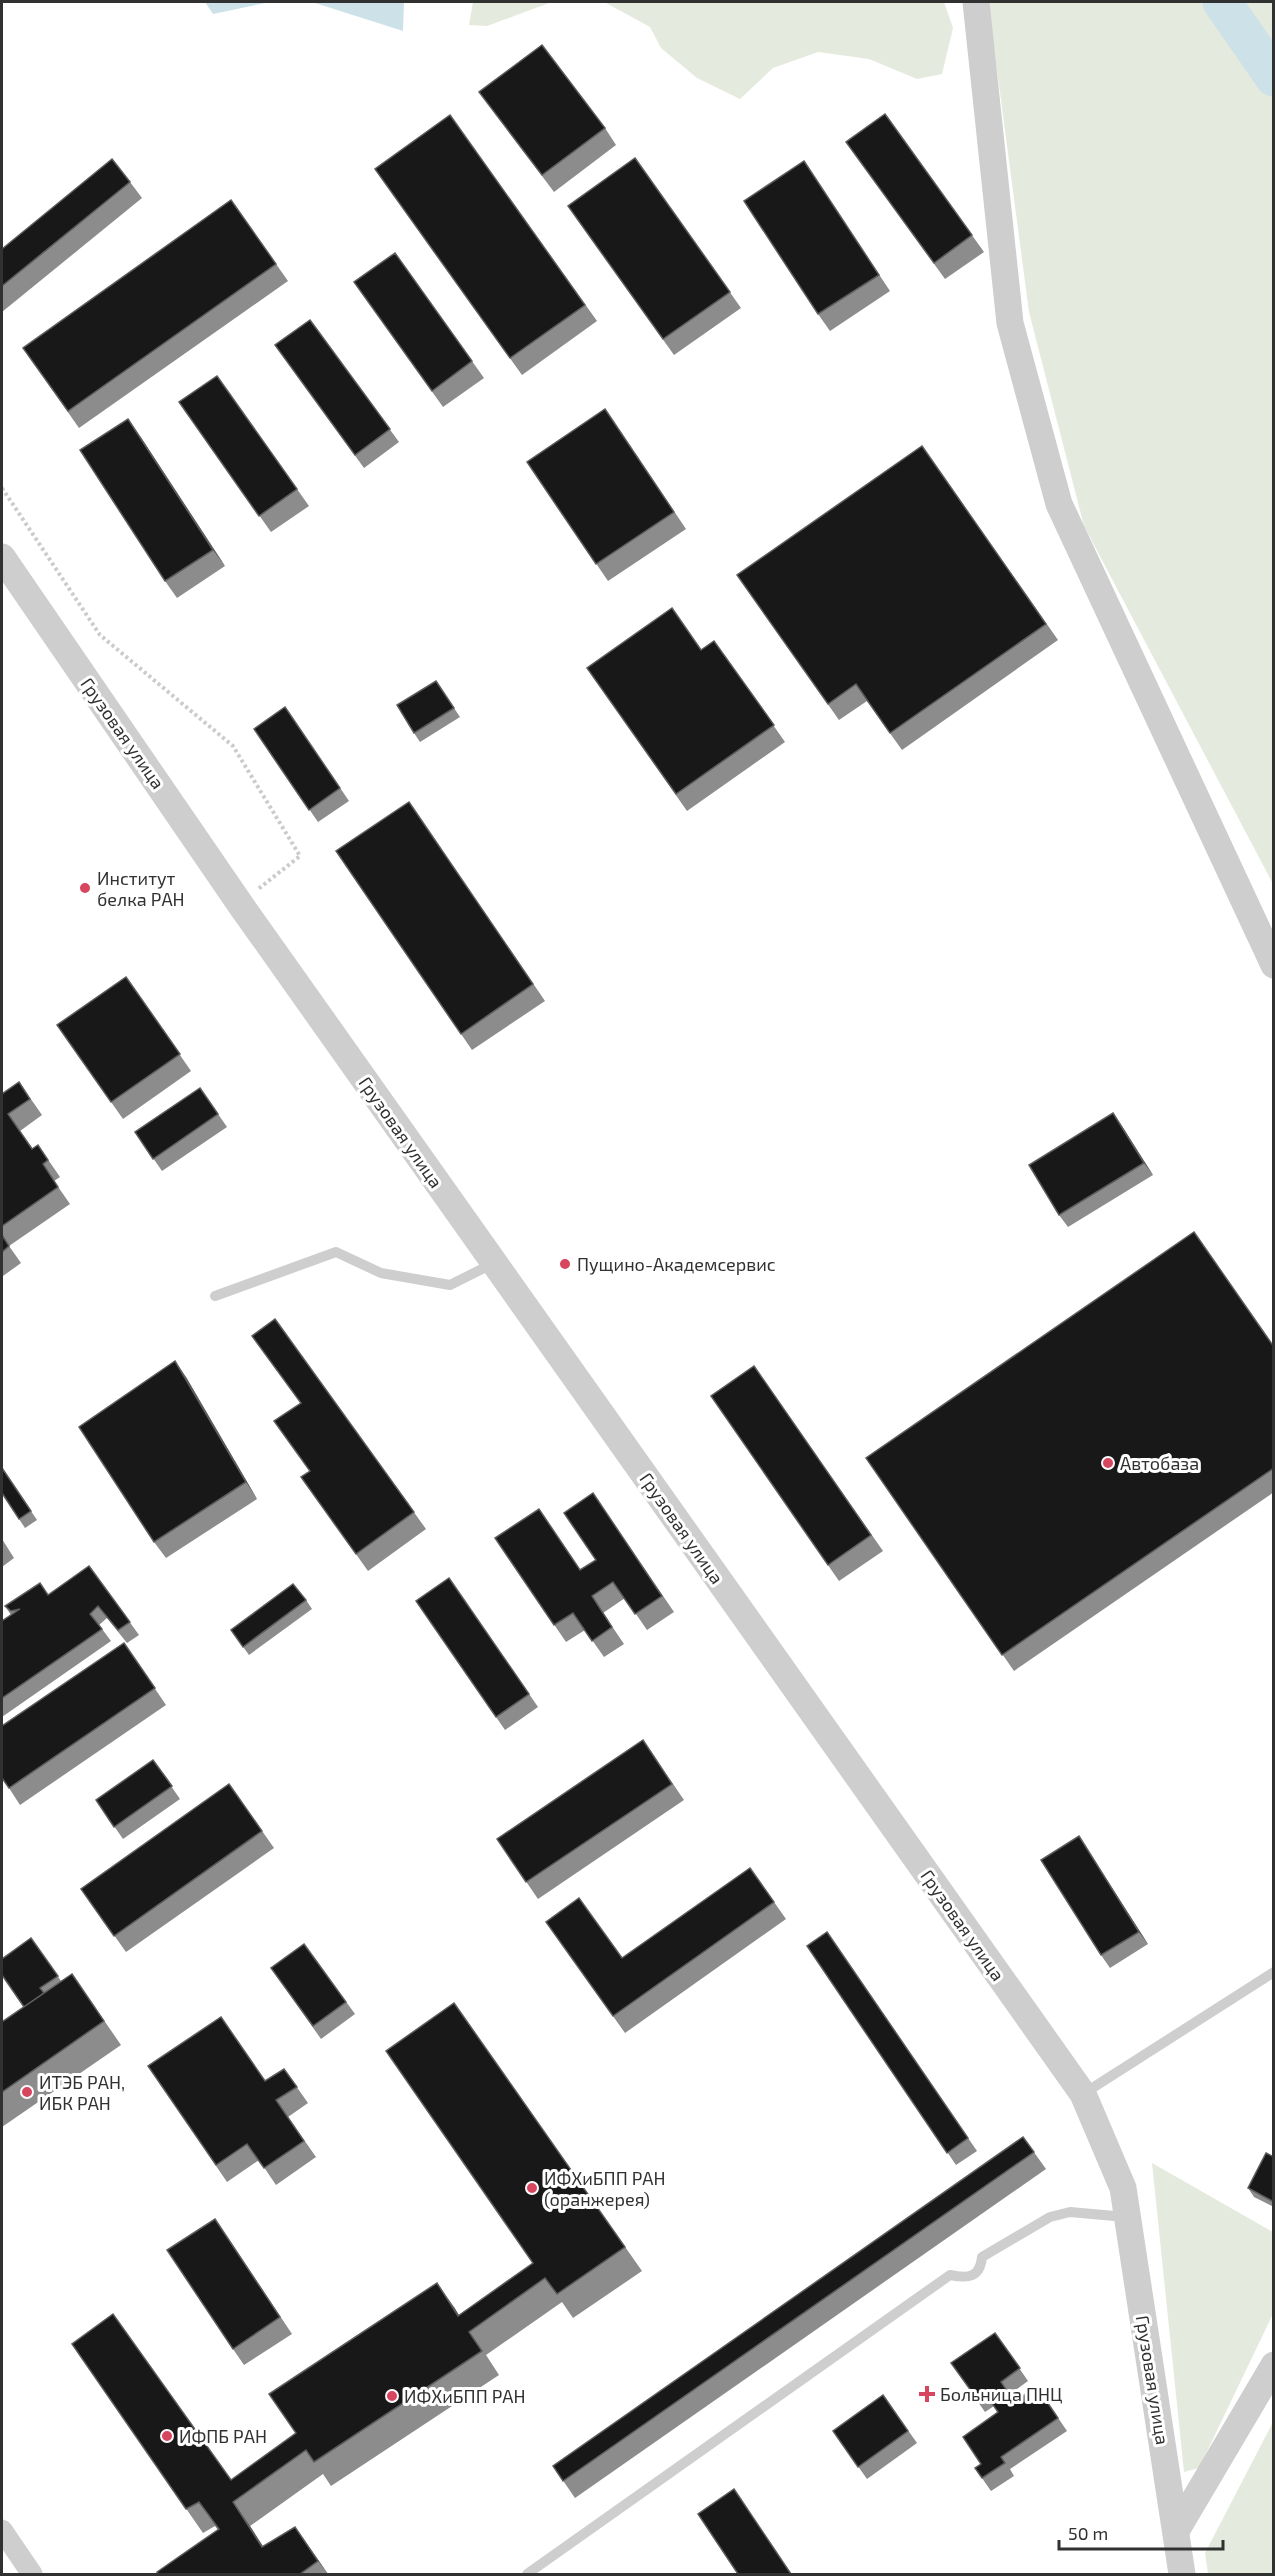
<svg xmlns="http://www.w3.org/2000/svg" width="1275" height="2576" viewBox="0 0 1275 2576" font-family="'Exo 2',sans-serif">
  <rect width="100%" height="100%" fill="#fff"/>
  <!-- green -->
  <g fill="#e5eade">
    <polygon points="473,2 552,2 487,26 469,25"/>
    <polygon points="565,2 944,2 953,28 942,74 917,79 869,59 818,52 773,68 740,99 697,78 661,48 650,27 606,3"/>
    <polygon points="988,2 1273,2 1273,884 1084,526 1029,312"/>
    <polygon points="1152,2163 1273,2232 1273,2314 1199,2468 1184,2472"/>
    <polygon points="1273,2422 1273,2574 1208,2574 1205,2553"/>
  </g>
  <!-- water -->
  <g fill="#cce1e8">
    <polygon points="205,2 270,2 213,14"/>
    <polygon points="312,2 404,2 403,31"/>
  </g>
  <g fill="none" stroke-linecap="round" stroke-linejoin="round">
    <!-- river -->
    <polyline stroke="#cce1e8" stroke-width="39" points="1222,2 1274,77"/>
    <!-- path -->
    <polyline stroke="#cbcbcb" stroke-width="4" stroke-dasharray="3 3" stroke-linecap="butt" points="2,488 100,635 233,746 300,856 257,890"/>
    <!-- service -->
    <g stroke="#cecece" stroke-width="10">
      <polyline points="215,1296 336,1252 381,1273 450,1285 494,1263"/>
      <polyline points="1083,2094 1274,1972"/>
      <path d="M527,2574L950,2275C969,2279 980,2277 982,2257L1050,2217L1070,2212L1126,2217"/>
    </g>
    <!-- minor -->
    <polyline stroke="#cecece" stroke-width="21" points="2,2530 32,2574"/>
    <!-- tertiary -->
    <g stroke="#cecece" stroke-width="27">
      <polyline points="976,2 1010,323 1059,504 1274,965"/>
      <polyline points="2,557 240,904 1083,2094 1123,2188 1182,2574"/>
      <polyline points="1176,2531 1274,2365"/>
    </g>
  </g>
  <!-- wall -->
  <g fill="#8c8c8c">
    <polygon points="479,92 605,128 616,145 554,192"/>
    <polygon points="885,114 984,252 945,279 846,142"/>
    <polygon points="450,115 597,321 522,375 375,169"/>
    <polygon points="635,158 741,308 674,355 568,206"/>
    <polygon points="815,178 890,291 830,331 818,314"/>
    <polygon points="130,182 142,198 2,312 2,249"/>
    <polygon points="231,200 288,281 79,428 23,348"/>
    <polygon points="395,253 484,378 443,407 354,282"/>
    <polygon points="310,320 399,442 364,468 275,345"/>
    <polygon points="217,376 309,506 271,532 179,402"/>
    <polygon points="605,409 686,529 608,581 527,462"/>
    <polygon points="140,436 225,566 177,598 165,581"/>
    <polygon points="922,446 1058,640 902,750 867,701 839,720 737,575"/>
    <polygon points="714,641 785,742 687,811 587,668 701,650"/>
    <polygon points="436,681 460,717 420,742 414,733"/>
    <polygon points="285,707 349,801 318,822 254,729"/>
    <polygon points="409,802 545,1001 472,1050 336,851"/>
    <polygon points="126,977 191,1071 123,1119 57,1025"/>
    <polygon points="19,1082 42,1115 20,1131 33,1149 38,1145 60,1177 54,1181 70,1204 9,1246 21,1263 3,1276 2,1274 2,1094"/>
    <polygon points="200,1088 227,1127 162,1171 135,1132"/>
    <polygon points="1113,1113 1153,1175 1068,1227 1059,1215"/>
    <polygon points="275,1319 426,1529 368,1571 301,1477 310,1471 300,1403"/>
    <polygon points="1274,1347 1274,1492 1014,1671 866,1458"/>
    <polygon points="754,1366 883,1551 839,1581 711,1396"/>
    <polygon points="186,1377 257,1499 166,1558 154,1542"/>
    <polygon points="2,1468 37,1520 25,1528 2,1493"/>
    <polygon points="593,1493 674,1612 647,1630 625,1598 603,1613 624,1644 604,1657 585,1630 566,1642 495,1538 580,1570 596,1560"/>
    <polygon points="2,1539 14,1558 2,1567"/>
    <polygon points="89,1566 139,1635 127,1643 107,1618 99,1625 111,1641 2,1717 2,1621 11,1615 5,1606 48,1595"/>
    <polygon points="449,1578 538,1707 505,1730 416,1601"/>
    <polygon points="306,1600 312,1609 249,1655 231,1630"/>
    <polygon points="124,1643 166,1705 20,1805 9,1788"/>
    <polygon points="643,1740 684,1800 538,1899 497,1839"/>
    <polygon points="153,1760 180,1799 123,1839 96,1800"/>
    <polygon points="229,1784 274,1848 126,1952 81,1889"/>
    <polygon points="1087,1849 1148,1944 1110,1968 1101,1955"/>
    <polygon points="750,1868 786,1919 625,2033 546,1922 622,1958"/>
    <polygon points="827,1932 977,2151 956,2165 807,1946"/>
    <polygon points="31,1938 61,1981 72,1974 121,2045 2,2127 2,2022 24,2007"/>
    <polygon points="304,1944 355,2014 321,2039 271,1968"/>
    <polygon points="454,2003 642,2271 573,2318 562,2302 486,2355 499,2375 331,2486 323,2474 250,2526 263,2547 295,2527 328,2574 159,2574 218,2530 215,2526 203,2533 72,2344 231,2480 296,2433 454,2307 459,2315 533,2263"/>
    <polygon points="148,2066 265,2081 284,2069 308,2103 288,2117 316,2157 276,2185 259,2160 227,2182"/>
    <polygon points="1023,2137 1046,2169 575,2498 553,2466"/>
    <polygon points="1274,2157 1274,2207 1254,2197 1248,2188"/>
    <polygon points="226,2235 292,2334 244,2365 233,2349"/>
    <polygon points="995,2333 1028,2381 1010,2394 1014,2401 1037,2387 1067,2431 1010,2469 1014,2476 991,2491 975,2468 981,2464 998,2412 994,2406 985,2412 951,2363"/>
    <polygon points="883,2395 917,2443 867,2479 833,2431"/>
  </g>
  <!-- shaded-wall -->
  <g fill="#5d5d5d">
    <polygon points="128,419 140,436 225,566 213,550"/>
    <polygon points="1113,1113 1122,1126 1153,1175 1144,1163"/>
    <polygon points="175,1361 186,1377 257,1499 246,1482"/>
    <polygon points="1079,1836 1087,1849 1148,1944 1139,1932"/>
    <polygon points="437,2283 454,2307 469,2332 499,2375 458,2316"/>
    <polygon points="233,2502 250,2526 279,2571 262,2547"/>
    <polygon points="295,2527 312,2551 328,2574 318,2561"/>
  </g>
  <!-- building -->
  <g fill="#181818" stroke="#5d5d5d" stroke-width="1.5">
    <polygon points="542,45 605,128 542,175 479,92"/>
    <polygon points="885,114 972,235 934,263 846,142"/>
    <polygon points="450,115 585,305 510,358 375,169"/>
    <polygon points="635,158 730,292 663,339 568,206"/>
    <polygon points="112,159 130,182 2,286 2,249"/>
    <polygon points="804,161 879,275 818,314 744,201"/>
    <polygon points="231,200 276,264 68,411 23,348"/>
    <polygon points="395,253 472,361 432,391 354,282"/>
    <polygon points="310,320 390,429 355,455 275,345"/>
    <polygon points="217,376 297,489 259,516 179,402"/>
    <polygon points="605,409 674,512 596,564 527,462"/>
    <polygon points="128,419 213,550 165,581 80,450"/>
    <polygon points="922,446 1046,624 890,733 856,684 828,704 737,575"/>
    <polygon points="672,608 701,650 714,641 774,725 676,794 587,668"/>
    <polygon points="436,681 454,708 414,733 397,705"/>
    <polygon points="285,707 340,788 309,810 254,729"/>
    <polygon points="409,802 533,984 461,1034 336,851"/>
    <polygon points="126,977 180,1054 111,1102 57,1025"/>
    <polygon points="19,1082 30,1099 8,1114 32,1149 38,1145 48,1160 43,1164 58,1187 2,1226 2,1094"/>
    <polygon points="200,1088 218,1114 153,1159 135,1132"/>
    <polygon points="1113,1113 1144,1163 1059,1215 1029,1165"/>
    <polygon points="1194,1232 1274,1347 1274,1468 1002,1655 866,1458"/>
    <polygon points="2,1235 9,1246 2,1252"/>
    <polygon points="275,1319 414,1512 356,1554 301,1477 310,1471 274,1421 301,1403 252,1336"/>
    <polygon points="175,1361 246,1482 154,1542 79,1427"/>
    <polygon points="754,1366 871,1535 828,1565 711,1396"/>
    <polygon points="2,1468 31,1511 19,1519 2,1493"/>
    <polygon points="593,1493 662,1596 635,1614 613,1582 592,1596 612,1627 592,1641 573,1613 554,1625 495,1538 539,1509 580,1570 596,1560 564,1513"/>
    <polygon points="89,1566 130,1622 118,1630 98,1606 90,1614 102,1629 2,1698 2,1621 20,1609 11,1611 5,1606 40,1583 48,1595"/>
    <polygon points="449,1578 529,1694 496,1717 416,1601"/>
    <polygon points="293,1584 306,1600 243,1647 231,1630"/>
    <polygon points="124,1643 155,1688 9,1788 2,1778 2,1726"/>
    <polygon points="643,1740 672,1784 526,1882 497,1839"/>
    <polygon points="153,1760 172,1786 114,1827 96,1800"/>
    <polygon points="229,1784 262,1831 114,1936 81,1889"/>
    <polygon points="1079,1836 1139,1932 1101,1955 1041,1860"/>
    <polygon points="750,1868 774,1902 613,2016 546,1922 579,1898 622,1958"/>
    <polygon points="827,1932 968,2138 947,2153 807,1946"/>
    <polygon points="31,1938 58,1976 40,1988 44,1993 24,2007 2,1975 2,1959"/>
    <polygon points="304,1944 346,2002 313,2026 271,1968"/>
    <polygon points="72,1974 104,2021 2,2092 2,2022"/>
    <polygon points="454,2003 625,2247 557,2294 545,2278 469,2332 482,2351 314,2462 306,2450 233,2502 262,2547 295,2527 318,2561 300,2574 159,2574 157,2572 219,2529 199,2502 186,2509 72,2344 113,2314 231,2480 296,2433 269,2394 437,2283 458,2316 533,2263 386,2051"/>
    <polygon points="221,2017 265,2081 284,2069 297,2087 276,2100 304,2141 264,2168 247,2144 216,2165 148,2066"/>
    <polygon points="1023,2137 1034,2152 563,2481 553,2466"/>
    <polygon points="1266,2153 1274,2157 1274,2202 1248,2188"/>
    <polygon points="215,2219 280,2317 233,2349 167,2250"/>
    <polygon points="995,2333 1020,2368 1001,2382 1014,2401 1037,2387 1058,2418 1001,2457 1005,2463 982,2478 975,2468 981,2464 963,2437 998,2412 985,2393 977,2399 951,2363"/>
    <polygon points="883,2395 908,2431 858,2467 833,2431"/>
    <polygon points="734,2489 791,2574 738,2574 698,2514"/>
  </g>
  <!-- markers -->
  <g fill="#d7455e" stroke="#fff" stroke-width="2">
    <circle cx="85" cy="888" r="6"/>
    <circle cx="565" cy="1264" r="6"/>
    <circle cx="1108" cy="1463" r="6"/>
    <circle cx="27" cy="2092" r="6"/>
    <circle cx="532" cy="2188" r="6"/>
    <path d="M924 2385h6v6h6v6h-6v6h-6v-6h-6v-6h6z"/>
    <circle cx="392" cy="2396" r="6"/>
    <circle cx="167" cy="2436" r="6"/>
  </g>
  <g text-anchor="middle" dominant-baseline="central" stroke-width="6" stroke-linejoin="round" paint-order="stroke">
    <!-- street labels -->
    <g font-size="18" fill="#313131" stroke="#fff">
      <text transform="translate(123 733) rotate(55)">Грузовая улица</text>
      <text transform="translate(401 1132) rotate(55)">Грузовая улица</text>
      <text transform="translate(682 1528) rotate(55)">Грузовая улица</text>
      <text transform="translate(963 1925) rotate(55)">Грузовая улица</text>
      <text transform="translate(1153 2380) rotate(81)">Грузовая улица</text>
    </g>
    <!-- poi labels -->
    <g font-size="18" fill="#313131" stroke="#fff" text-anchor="start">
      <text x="97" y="878">Институт<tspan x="97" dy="21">белка РАН</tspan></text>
      <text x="577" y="1264">Пущино-Академсервис</text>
      <text x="1120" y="1463">Автобаза</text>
      <text x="39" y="2082">ИТЭБ РАН,<tspan x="39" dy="21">ИБК РАН</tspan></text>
      <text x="544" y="2178">ИФХиБПП РАН<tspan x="544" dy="21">(оранжерея)</tspan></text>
      <text x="940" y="2394">Больница ПНЦ</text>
      <text x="404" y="2396">ИФХиБПП РАН</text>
      <text x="179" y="2436">ИФПБ РАН</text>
    </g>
  </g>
  <!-- border -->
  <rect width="1275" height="2576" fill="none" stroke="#313131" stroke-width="6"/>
  <!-- scale -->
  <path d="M1059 2540v9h164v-9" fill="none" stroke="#313131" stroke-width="3"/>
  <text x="1068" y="2540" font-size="18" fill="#313131" stroke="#ffffff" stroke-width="4.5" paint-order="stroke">50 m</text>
</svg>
